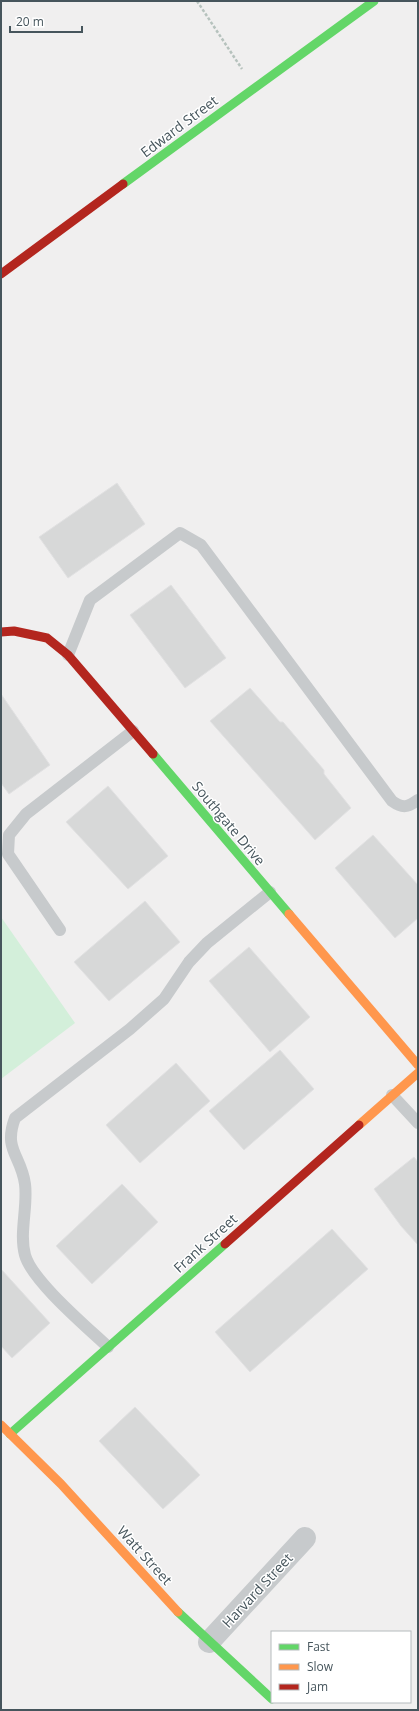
<svg xmlns="http://www.w3.org/2000/svg" width="419" height="1711" viewBox="0 0 419 1711" font-family="'Open Sans',sans-serif">
  <rect width="100%" height="100%" fill="#f0efef"/>
  <!-- green -->
  <polygon fill="#d3efda" points="1,917 75,1023 1,1079"/>
  <!-- building -->
  <g fill="#d7d8d8" stroke="#e1e1e2">
    <polygon points="117,483 145,524 68,578 39,537"/>
    <polygon points="171,585 226,658 185,688 130,615"/>
    <polygon points="250,688 280,722 283,722 324,770 324,774 351,808 315,840 210,721"/>
    <polygon points="1,694 50,765 9,794 1,783"/>
    <polygon points="108,786 168,856 128,889 66,822"/>
    <polygon points="373,835 418,885 418,918 395,938 335,868"/>
    <polygon points="145,901 180,942 109,1001 74,962"/>
    <polygon points="249,947 310,1017 270,1052 209,981"/>
    <polygon points="280,1050 314,1089 244,1150 209,1111"/>
    <polygon points="176,1063 210,1101 140,1163 106,1125"/>
    <polygon points="414,1157 418,1162 418,1245 401,1226 374,1189"/>
    <polygon points="122,1184 158,1222 92,1284 56,1246"/>
    <polygon points="332,1229 368,1269 250,1372 215,1332"/>
    <polygon points="1,1269 50,1323 12,1358 1,1346"/>
    <polygon points="135,1407 200,1475 163,1509 99,1441"/>
  </g>
  <g fill="none" stroke-linecap="round" stroke-linejoin="round">
    <!-- path -->
    <polyline stroke="#b6c2bd" stroke-width="2.5" stroke-dasharray="3 2" stroke-linecap="butt" points="197,1 242,69"/>
    <!-- lane -->
    <g stroke="#c7cacc" stroke-width="12">
      <path d="M68,655L90,600L180,533L201,545L392,801C403,809 408,807 418,800"/>
      <polyline points="60,930 8,854 9,835 26,814 133,731"/>
      <polyline points="392,1095 418,1123"/>
      <path d="M108,1347C88,1328 32,1281 25,1255C19,1233 28,1206 25,1184C21,1155 3,1150 15,1118L130,1029L164,999L189,962L207,943L270,892"/>
    </g>
    <!-- street -->
    <polyline stroke="#c7cacc" stroke-width="22" points="209,1642 305,1538"/>
    <!-- fast -->
    <g stroke="#63d668" stroke-width="9">
      <polyline points="123,184 374,1"/>
      <polyline points="153,754 289,914"/>
      <polyline points="10,1434 225,1244"/>
      <polyline points="178,1612 272,1699"/>
    </g>
    <!-- slow -->
    <g stroke="#ff974d" stroke-width="9">
      <polyline points="289,914 418,1065"/>
      <polyline points="359,1125 418,1073"/>
      <polyline points="1,1425 61,1484 178,1612"/>
    </g>
    <!-- jam -->
    <g stroke="#b3261e" stroke-width="9">
      <polyline points="1,274 123,184"/>
      <polyline points="1,632 14,631 47,638 68,655 153,754"/>
      <polyline points="225,1244 359,1125"/>
    </g>
  </g>
  <g text-anchor="middle" dominant-baseline="central" stroke-width="3" stroke-linejoin="round" paint-order="stroke">
    <!-- street labels -->
    <g font-size="14" fill="#46555c" stroke="#fff">
      <text transform="translate(179 126) rotate(-37)">Edward Street</text>
      <text transform="translate(229 823) rotate(50)">Southgate Drive</text>
      <text transform="translate(205 1243) rotate(-42)">Frank Street</text>
      <text transform="translate(145 1555) rotate(48)">Watt Street</text>
      <text transform="translate(257 1590) rotate(-47)">Harvard Street</text>
    </g>
  </g>
  <!-- border -->
  <rect width="419" height="1711" fill="none" stroke="#46555c" stroke-width="4"/>
  <!-- legend -->
  <rect x="271" y="1631" width="140" height="72" fill="#ffffff" stroke="#b5bbbe"/>
  <rect x="279" y="1644" width="20" height="6" fill="#63d668" stroke="#b5bbbe"/>
  <text x="307" y="1651" font-size="12" fill="#46555c">Fast</text>
  <rect x="279" y="1664" width="20" height="6" fill="#ff974d" stroke="#b5bbbe"/>
  <text x="307" y="1671" font-size="12" fill="#46555c">Slow</text>
  <rect x="279" y="1684" width="20" height="6" fill="#b3261e" stroke="#b5bbbe"/>
  <text x="307" y="1691" font-size="12" fill="#46555c">Jam</text>
  <!-- scale -->
  <path d="M10 26v6h72v-6" fill="none" stroke="#46555c" stroke-width="2"/>
  <text x="16" y="26" font-size="12" fill="#46555c" stroke="#ffffff" stroke-width="3" paint-order="stroke">20 m</text>
</svg>
